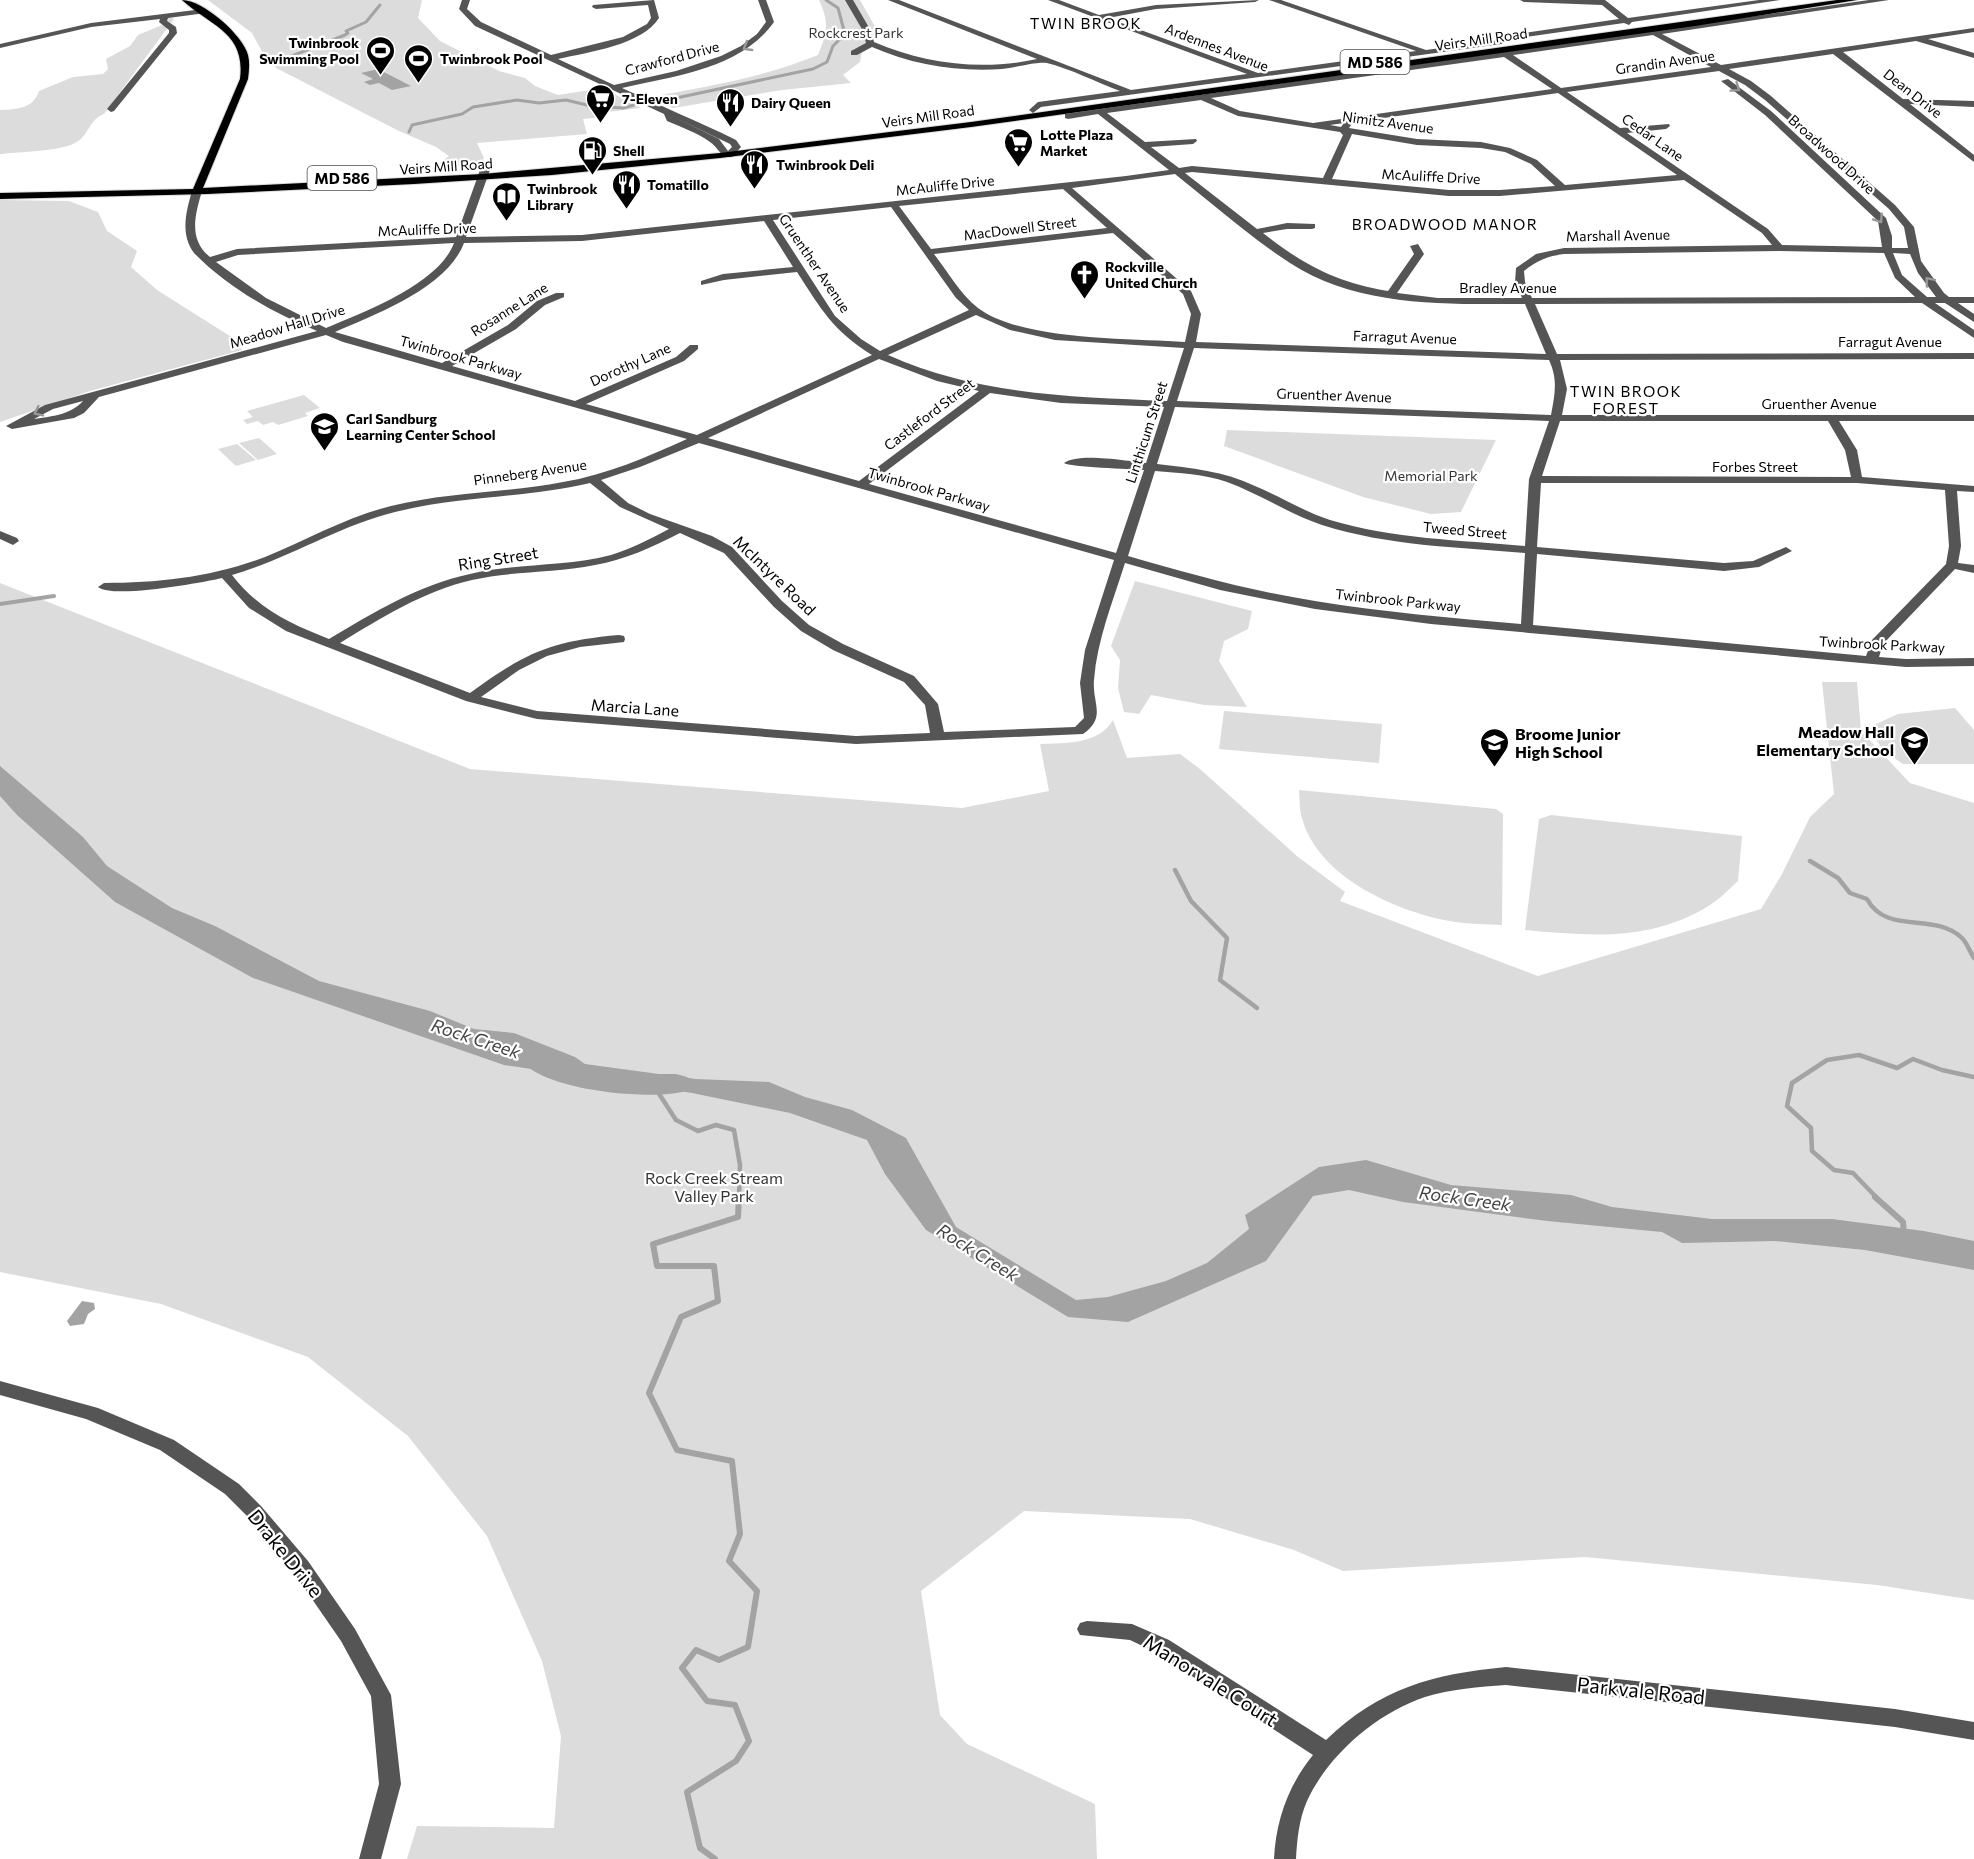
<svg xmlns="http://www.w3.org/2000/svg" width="1974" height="1859" viewBox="0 0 1974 1859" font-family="Commissioner,sans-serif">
  <rect width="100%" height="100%" fill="#fff"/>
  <!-- green -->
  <g fill="#dcdcdc">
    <polygon points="208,0 422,0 418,18 440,41 499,71 525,78 535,86 558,95 603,88 641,108 607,112 605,117 583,119 587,134 477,143 484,158 479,164 433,168 449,156 436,147 399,131 276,68 265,57 252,33"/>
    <path d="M819,0H860L878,32L862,51L860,62L843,75L851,83L782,90L673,108L649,97C706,87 764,77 818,55C828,31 829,22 819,0Z"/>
    <path d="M168,16L174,19L104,114C90,118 88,137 75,143C61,151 19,152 0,154V110C17,109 33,109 39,91L73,77L103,74L108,69L106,59L130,46L138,35L167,23Z"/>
    <polygon points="0,200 69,201 98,212 107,231 137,251 131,267 157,290 233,338 242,350 90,391 0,422"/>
    <polygon points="304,395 320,408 305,413 308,416 278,425 273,422 263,425 258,421 247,424 243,420 253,417 247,411"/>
    <polygon points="1227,430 1496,440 1461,512 1431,514 1363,497 1224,446"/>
    <polygon points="259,438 277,454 258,460 239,443"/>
    <polygon points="237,444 256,460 236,466 218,449"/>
    <polygon points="1135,581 1252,611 1248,629 1224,641 1219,661 1247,707 1205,705 1151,695 1139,714 1124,712 1118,688 1120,660 1111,646"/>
    <path d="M0,583L470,769L962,808L1049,791L1040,744C1065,743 1098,745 1113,720L1127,758L1180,754L1200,769L1298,857L1345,892L1340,901L1538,976L1761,909L1782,874L1810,817L1834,794L1822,682H1857L1861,731L1910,783L1974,803V1600L1877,1585L1585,1557L1343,1571L1294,1550L1190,1519L1024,1511L921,1591L940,1715L967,1744L1095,1804L1097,1859H407L417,1826L554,1828L561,1736L542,1661L487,1536L408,1436L308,1357L161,1304L0,1272Z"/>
    <polygon points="1955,708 1974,730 1974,764 1903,764 1884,751 1875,738 1876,724 1898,714"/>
    <polygon points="1224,711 1382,724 1379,763 1219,749"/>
    <path d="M1299,790L1496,809L1503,814L1502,925C1486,924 1470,924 1455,922C1399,913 1318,878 1302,818C1299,809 1300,799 1299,790Z"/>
    <path d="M1551,815L1742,836L1738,881C1729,889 1720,899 1710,905C1651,942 1591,936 1525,930L1539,819Z"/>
  </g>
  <!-- water -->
  <g fill="#a3a3a3">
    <polygon points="378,69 411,86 392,90 379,83 370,85 364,82 373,79 361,73"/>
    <polygon points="0,766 83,837 107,866 172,908 215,926 319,981 430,1011 474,1029 514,1033 575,1057 585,1064 696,1079 769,1082 805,1097 852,1110 906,1138 956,1227 1076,1300 1108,1297 1166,1281 1207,1263 1249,1229 1245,1215 1319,1167 1366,1160 1451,1185 1571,1195 1612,1207 1712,1219 1832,1219 1924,1231 1974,1241 1974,1270 1865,1250 1775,1241 1682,1243 1662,1232 1547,1221 1403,1202 1349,1190 1313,1196 1266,1261 1128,1322 1068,1317 926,1230 885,1174 867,1140 790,1113 692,1093 504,1065 253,978 115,902 17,815 0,796"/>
    <polygon points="82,1301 94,1303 95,1309 88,1314 84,1324 70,1326 67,1321"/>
  </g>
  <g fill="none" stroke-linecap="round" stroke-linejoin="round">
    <!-- stream-far3 -->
    <g stroke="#a3a3a3" stroke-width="3">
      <polyline points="274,63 345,35 348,33 346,31 366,22 380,5"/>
      <polyline points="662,101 813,69 827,62 833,46 845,34 838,8 826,0"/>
      <polyline points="409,132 412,125 462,114 473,107 517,100 539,103 566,100 591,106 623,108 634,105"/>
    </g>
    <!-- stream-far2 -->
    <polyline stroke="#a3a3a3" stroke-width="4" points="0,604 54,596"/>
    <!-- stream-far1 -->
    <g stroke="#a3a3a3" stroke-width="4.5">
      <path d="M1810,861L1838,878L1850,893L1867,899C1887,936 1934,911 1962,938C1967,943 1970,952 1974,958"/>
      <polyline points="1175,870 1191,901 1227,938 1220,980 1257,1008"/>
      <polyline points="654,1086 676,1120 698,1131 716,1125 734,1130 740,1165 739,1198"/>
      <polyline points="1877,1198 1853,1173 1834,1170 1812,1151 1811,1128 1787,1106 1792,1083 1827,1060 1859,1055 1897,1068 1913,1059 1942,1070 1974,1077"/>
    </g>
    <!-- stream -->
    <g stroke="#a3a3a3" stroke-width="6">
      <polyline points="1875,1197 1903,1222 1904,1233"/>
      <polyline points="715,1859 700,1848 687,1792 736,1761 749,1741 735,1705 707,1701 682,1668 696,1650 719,1660 748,1647 757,1591 729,1561 740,1534 732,1461 677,1450 649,1393 681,1317 718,1301 714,1266 657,1266 653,1244 738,1217 739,1197"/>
    </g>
    <!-- river -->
    <path fill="#a3a3a3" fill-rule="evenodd" d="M533,1047L544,1050L577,1067L625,1074H676L687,1077L691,1084L687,1091C650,1101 540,1091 518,1057L522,1050Z"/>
    <defs>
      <path id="major" d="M182,0C203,0 243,35 248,55C250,63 249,71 248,79L203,188L483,174L720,153L971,122L1837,0H1857L1695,26L971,127L720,158L552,175L414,184L207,194L0,199V193L193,189L240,79C246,32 210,26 182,0Z"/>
    </defs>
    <!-- major casing -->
    <use href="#major" stroke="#dbdbdb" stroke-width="2"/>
    <!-- minor -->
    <g fill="#555" fill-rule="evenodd">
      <path d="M462,0H470L467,9L481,22L551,55L623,37L647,24L651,18L648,5L596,9L592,7L593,5L654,0L659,18C642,45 589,52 558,59L614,85L676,71L721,56L741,46L757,34L766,22L758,0H766L774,22C741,69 674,76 622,88C660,106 698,121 736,140L741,147L732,157C720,158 718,147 710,142C698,133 681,127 667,121L664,114L475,26L459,9ZM674,117L730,144L732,147L728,151L719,139Z"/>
      <path d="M845,0H853L871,31L874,42C925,64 982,71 1037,59L888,0H899L1131,90L1247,74L1048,0H1059L1099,15L1156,5L1259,0L1255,2L1156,9L1108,18L1258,73L1416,51L1269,0H1281L1426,50L1499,40L1517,34L1619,19L1602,5L1524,2L1520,0H1605L1628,18L1759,0H1780L1632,22L1629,25L1624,23L1519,38L1501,44L1041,107L1033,113L1029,110L1038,102L1120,91C1096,82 1071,69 1047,63C1037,61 1014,68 1002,69C957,72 913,65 872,47L857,55H851V51L866,43L863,31Z"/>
      <path d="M1869,0H1889L1662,34L1721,65L1974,28V32L1928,39L1974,53V58L1916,41L1843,52L1903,99L1974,101V107L1910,104L1974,155V162L1833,54L1729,69L1751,81L1771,96L1895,205L1914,227L1921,261L1944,293L1949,297H1974V303H1958L1974,314V322L1945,303H1935L1974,330V338L1922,303L1535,304L1557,354L1974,353V359L1560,360L1567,389L1562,415H1974V421H1839L1857,450L1862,477L1974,486V492L1957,491L1961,546L1958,563L1974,565V573L1955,569L1883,644L1879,657L1906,659L1974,658V666L1906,667L1431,624L1315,609L1220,590L1125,563C1113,601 1097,640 1094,680C1092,704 1107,717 1083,734L856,744L537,719L466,701L286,631L249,608L222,578C201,583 112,599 98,587L104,583C159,583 213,577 265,557C307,540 346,517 391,506C448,492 506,493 563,482C606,475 647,457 687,439L343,342L326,335L99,397L84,413L74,418L12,429L6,426L45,405L317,331C273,313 227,287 194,253C180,234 186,212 192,191L197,188L202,191C195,215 188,239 210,257L237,249L456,237L480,170L485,167L490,170L466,237L582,235L1126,176L1169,170L1098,114L1068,119L1065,118V114ZM1653,35L1711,67L1561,88L1513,55ZM1504,57L1552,89L1313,123L1240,111L1211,98ZM1719,71L1745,85L1765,100L1889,209L1904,227L1908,248H1892V236L1886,218L1771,111L1728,79L1721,81L1765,115L1878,221L1882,247L1782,245L1768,229L1627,133L1666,129L1670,126L1669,124L1620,128L1567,92ZM1558,93L1677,175L1565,185L1537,160L1510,148L1481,142L1417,139L1349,128L1351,125L1349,123ZM1201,100L1238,116L1340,132L1343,135L1323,178L1192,166L1179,168L1151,147L1193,144L1197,141L1196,139L1145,142L1107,113ZM1344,123L1341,127L1330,125ZM1352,134L1417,145L1481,148L1505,152L1531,164L1555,186L1500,190H1449L1332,179ZM1192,172L1449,196H1500L1684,180L1762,233L1772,245L1564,248L1536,254L1516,268L1515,282L1522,298H1438L1397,293L1424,254L1418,244L1410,246L1414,254L1388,291C1335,282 1304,265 1263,233L1287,229H1312L1315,228V224L1287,223L1257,229L1185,173ZM1175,174C1213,204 1250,237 1290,263C1359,308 1447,304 1525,304L1546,354L1196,342L1201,314L1191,291L1072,188ZM1063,189L1107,228L931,249L899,206ZM891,207L956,298L969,310L880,351L861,339L835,316L773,220ZM764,221L793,267L723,274L701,281V285L724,280L797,272C821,309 833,331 872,355L697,435L586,404L684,361L698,349V345H690L676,357L575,401L452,366L516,329L545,305L564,297V293H556L537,301L508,325L442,363L335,332C376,314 447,288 464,243L582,241ZM1113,233L1183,294L1191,314L1185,342C1130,338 1022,341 978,308C960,294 948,272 934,254ZM454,243C439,284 364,312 326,328L266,298L216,262L238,255ZM1779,251L1884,253L1895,278L1915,297L1532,298L1525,282L1524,271C1536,261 1548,256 1564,254ZM1893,253L1910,254L1918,273L1936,297H1927L1902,275ZM976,315L1010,330L1055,340L1184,348L1167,401C1071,397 977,395 888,355ZM1194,348L1549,360C1558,379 1555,394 1551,415L1177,401ZM879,359L937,381L979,391L859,481L708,438ZM990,393L1061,403L1164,407L1146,463C1128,461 1078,452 1064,463C1069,467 1132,469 1144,470L1116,553L869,484ZM83,401C70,415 53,416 34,419L53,409ZM1175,407L1549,421L1529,479L1525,546C1460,540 1393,539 1330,520C1303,511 1281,497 1255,486C1224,471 1191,468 1157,464ZM1560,421H1828L1845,450L1851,477L1542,476ZM699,443L1114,560L1085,650L1080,683L1084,718L1075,727L944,732L938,704L914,676L843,644L809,625L782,601L732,547L712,536L650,514L628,503L601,480L640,467ZM1155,471C1179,473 1204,474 1227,482C1260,494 1289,514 1322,525C1388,546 1457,547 1525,553L1521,624C1452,618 1383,612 1315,601C1251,591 1190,574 1128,556ZM590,483L620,507L669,529C650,539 631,549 611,555C565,567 516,563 470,574C419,585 374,612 329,639C291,624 258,609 232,575C288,559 338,526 395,512C459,496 526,498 590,483ZM1541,483H1857L1945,490L1949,546L1946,564L1872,640L1866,656L1533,625L1537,554L1724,571L1759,567L1792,551L1786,547L1753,561L1724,563L1537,547ZM680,533L724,553L774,607L801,631L833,650L904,682L925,705L930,733L856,736L537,711L481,697L519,670L547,656L580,647L624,642L625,639L624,636L619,635C550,641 525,653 470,693L340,643C381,618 424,591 472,580C512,571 554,573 595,565C625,560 652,547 680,533Z"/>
      <polygon points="203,9 207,11 206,13 168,18 167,21 176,27 177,33 114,111 111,112 107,109 169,33 169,30 159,22 160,19 91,27 0,48 0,44 91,23"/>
      <polygon points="0,531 17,538 19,541 13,545 0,539"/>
      <polygon points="0,1381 98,1408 174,1440 239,1484 261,1506 308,1561 355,1629 391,1695 401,1784 381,1859 359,1859 379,1784 371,1696 341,1641 294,1573 247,1516 225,1494 160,1450 86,1419 0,1395"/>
      <path d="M1087,1621L1132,1624L1169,1640L1326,1740C1380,1688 1433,1674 1506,1667L1895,1709L1974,1722V1740L1895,1727L1506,1685C1479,1687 1451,1689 1425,1697C1377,1713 1328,1755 1307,1801C1299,1819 1297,1840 1296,1859H1274C1276,1820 1288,1786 1313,1755L1155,1652L1130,1640L1080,1635L1077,1629L1080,1623Z"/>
    </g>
    <!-- major -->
    <use href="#major" fill="#000" fill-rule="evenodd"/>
  </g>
  <!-- one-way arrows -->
  <defs><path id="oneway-chevron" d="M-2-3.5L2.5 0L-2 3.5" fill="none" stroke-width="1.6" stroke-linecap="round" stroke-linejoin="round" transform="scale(1.5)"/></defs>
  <g stroke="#999">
    <use href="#oneway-chevron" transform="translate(747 47) rotate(149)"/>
    <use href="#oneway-chevron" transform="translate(1736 88) rotate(34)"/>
    <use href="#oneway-chevron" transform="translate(1879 219) rotate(56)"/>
    <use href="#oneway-chevron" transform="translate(1929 281) rotate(-130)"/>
    <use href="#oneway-chevron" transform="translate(38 412) rotate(154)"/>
  </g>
  <!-- icons -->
  <defs>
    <symbol id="stadium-pin" viewBox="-11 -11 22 30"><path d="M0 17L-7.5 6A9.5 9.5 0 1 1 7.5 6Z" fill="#000" stroke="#fff"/><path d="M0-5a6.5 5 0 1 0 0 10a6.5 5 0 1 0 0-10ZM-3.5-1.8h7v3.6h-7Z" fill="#fff"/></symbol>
    <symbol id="supermarket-pin" viewBox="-11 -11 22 30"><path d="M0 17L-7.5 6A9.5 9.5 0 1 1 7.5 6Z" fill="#000" stroke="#fff"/><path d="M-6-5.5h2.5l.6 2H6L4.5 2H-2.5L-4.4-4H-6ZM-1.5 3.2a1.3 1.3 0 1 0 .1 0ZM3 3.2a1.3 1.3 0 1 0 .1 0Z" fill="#fff"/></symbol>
    <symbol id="restaurant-pin" viewBox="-11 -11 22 30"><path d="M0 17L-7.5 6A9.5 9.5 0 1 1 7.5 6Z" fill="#000" stroke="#fff"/><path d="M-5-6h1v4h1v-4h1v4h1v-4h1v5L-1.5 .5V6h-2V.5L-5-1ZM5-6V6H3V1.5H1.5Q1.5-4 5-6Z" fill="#fff"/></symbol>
    <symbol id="fuel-pin" viewBox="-11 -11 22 30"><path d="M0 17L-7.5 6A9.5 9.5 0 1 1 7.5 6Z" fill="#000" stroke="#fff"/><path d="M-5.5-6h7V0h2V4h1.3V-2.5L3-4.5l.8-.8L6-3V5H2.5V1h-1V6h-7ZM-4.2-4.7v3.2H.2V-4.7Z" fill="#fff"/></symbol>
    <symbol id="library-pin" viewBox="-11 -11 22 30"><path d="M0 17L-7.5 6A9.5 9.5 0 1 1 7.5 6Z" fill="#000" stroke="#fff"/><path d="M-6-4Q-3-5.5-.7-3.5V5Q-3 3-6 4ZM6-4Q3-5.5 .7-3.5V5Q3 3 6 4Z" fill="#fff"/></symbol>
    <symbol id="church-pin" viewBox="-11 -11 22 30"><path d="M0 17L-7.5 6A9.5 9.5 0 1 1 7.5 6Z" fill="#000" stroke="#fff"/><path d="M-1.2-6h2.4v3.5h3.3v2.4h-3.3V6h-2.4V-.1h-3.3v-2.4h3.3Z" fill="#fff"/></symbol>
    <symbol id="school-pin" viewBox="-11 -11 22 30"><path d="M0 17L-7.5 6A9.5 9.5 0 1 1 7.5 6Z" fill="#000" stroke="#fff"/><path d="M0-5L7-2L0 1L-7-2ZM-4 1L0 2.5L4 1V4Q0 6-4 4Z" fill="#fff"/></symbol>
  </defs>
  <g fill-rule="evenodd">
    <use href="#stadium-pin" x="364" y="34" width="33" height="45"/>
    <use href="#stadium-pin" x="402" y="42" width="33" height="45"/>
    <use href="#supermarket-pin" x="584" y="82" width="33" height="45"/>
    <use href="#restaurant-pin" x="714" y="86" width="33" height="45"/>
    <use href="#supermarket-pin" x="1002" y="126" width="33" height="45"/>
    <use href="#fuel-pin" x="576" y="134" width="33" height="45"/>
    <use href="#restaurant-pin" x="738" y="148" width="33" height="45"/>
    <use href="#restaurant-pin" x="610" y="168" width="33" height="45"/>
    <use href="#library-pin" x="490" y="180" width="33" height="45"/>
    <use href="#church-pin" x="1068" y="258" width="33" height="45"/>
    <use href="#school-pin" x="308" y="410" width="33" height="45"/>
    <use href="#school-pin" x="1898" y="724" width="33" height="45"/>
    <use href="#school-pin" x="1478" y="726" width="33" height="45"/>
  </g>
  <g text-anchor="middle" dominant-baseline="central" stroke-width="4.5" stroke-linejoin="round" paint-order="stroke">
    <!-- far-park labels -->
    <g font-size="14" fill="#333" stroke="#fff">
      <text x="856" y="32">Rockcrest Park</text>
      <text x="1431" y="475">Memorial Park</text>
    </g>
    <!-- far-street labels -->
    <g font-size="14" fill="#000" stroke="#fff">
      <text transform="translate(1481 39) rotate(-8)">Veirs Mill Road</text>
      <text transform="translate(1217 47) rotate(21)">Ardennes Avenue</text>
      <text transform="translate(672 58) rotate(-15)">Crawford Drive</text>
      <text transform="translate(1665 62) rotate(-8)">Grandin Avenue</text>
      <text transform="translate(1913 93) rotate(38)">Dean Drive</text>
      <text transform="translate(928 116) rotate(-8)">Veirs Mill Road</text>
      <text transform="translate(1388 122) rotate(8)">Nimitz Avenue</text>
      <text transform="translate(1653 137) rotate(35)">Cedar Lane</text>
      <text transform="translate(1832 154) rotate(42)">Broadwood Drive</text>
      <text transform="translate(446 166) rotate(-4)">Veirs Mill Road</text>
      <text transform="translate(1431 176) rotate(3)">McAuliffe Drive</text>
      <text transform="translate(945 185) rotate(-6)">McAuliffe Drive</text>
      <text transform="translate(1020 228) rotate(-7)">MacDowell Street</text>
      <text transform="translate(427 229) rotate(-2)">McAuliffe Drive</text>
      <text transform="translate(1618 235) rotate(-1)">Marshall Avenue</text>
      <text transform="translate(815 263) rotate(56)">Gruenther Avenue</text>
      <text x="1508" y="287">Bradley Avenue</text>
      <text transform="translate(509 309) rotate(-32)">Rosanne Lane</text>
      <text transform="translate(287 326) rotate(-17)">Meadow Hall Drive</text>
      <text transform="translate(1405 337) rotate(2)">Farragut Avenue</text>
      <text x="1890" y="341">Farragut Avenue</text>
      <text transform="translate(461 357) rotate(16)">Twinbrook Parkway</text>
      <text transform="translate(630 364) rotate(-24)">Dorothy Lane</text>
      <text transform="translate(1334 395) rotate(2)">Gruenther Avenue</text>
      <text x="1819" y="403">Gruenther Avenue</text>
      <text transform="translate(929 414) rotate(-37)">Castleford Street</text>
      <text transform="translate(1146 432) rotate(-72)">Linthicum Street</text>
      <text x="1755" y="466">Forbes Street</text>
      <text transform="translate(530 472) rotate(-8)">Pinneberg Avenue</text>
      <text transform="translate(929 489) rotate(16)">Twinbrook Parkway</text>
      <text transform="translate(1465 530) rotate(5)">Tweed Street</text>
      <text transform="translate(1398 600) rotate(6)">Twinbrook Parkway</text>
      <text transform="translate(1882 644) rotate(3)">Twinbrook Parkway</text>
    </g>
    <!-- far-poi labels -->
    <g font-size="14" font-weight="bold" fill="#000" stroke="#fff" text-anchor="start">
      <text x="359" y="42" text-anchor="end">Twinbrook<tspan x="359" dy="16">Swimming Pool</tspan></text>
      <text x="440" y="58">Twinbrook Pool</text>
      <text x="622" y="98">7-Eleven</text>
      <text x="751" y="102">Dairy Queen</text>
      <text x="1040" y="134">Lotte Plaza<tspan x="1040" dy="16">Market</tspan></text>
      <text x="613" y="150">Shell</text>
      <text x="776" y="164">Twinbrook Deli</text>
      <text x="647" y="184">Tomatillo</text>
      <text x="527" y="188">Twinbrook<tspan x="527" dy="16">Library</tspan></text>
      <text x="1105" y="266">Rockville<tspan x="1105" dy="16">United Church</tspan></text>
      <text x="346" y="418">Carl Sandburg<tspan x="346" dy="16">Learning Center School</tspan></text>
    </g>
    <!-- far-neighbourhood labels -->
    <g font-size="15" letter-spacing="1.5" fill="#000" stroke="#fff">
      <text x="1086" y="23">TWIN BROOK</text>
      <text x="1445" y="224">BROADWOOD MANOR</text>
      <text x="1626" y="391">TWIN BROOK<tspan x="1626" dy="17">FOREST</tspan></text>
    </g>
    <!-- shield labels -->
    <g fill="#fff" stroke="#4c4c4c" stroke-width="1.5">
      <rect x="1340.5" y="50" width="69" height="24" rx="4.5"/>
      <rect x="307.5" y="166" width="69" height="24" rx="4.5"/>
    </g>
    <g font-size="15" font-weight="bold" fill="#000">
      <text x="1375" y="62">MD 586</text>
      <text x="342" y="178">MD 586</text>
    </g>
    <!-- street labels -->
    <g font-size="16" fill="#000" stroke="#fff">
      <text transform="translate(498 558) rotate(-9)">Ring Street</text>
      <text transform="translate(775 575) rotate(44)">McIntyre Road</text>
      <text transform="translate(635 707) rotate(4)">Marcia Lane</text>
    </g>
    <!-- poi labels -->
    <g font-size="16" font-weight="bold" fill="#000" stroke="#fff" text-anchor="end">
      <text x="1894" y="731">Meadow Hall<tspan x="1894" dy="18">Elementary School</tspan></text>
      <text x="1515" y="733" text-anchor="start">Broome Junior<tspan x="1515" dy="18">High School</tspan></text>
    </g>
    <!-- park labels -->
    <g font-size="16" fill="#333" stroke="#fff">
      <text x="714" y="1177">Rock Creek Stream<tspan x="714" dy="18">Valley Park</tspan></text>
    </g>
    <!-- water labels -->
    <g font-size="18" font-style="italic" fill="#444" stroke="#fff">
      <text transform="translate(476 1038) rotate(18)">Rock Creek</text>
      <text transform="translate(1465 1198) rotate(8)">Rock Creek</text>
      <text transform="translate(978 1252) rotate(32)">Rock Creek</text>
    </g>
    <!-- near-street labels -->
    <g font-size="20" fill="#000" stroke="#fff">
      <text transform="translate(286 1553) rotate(51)">Drake Drive</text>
      <text transform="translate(1211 1680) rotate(32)">Manorvale Court</text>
      <text transform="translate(1641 1690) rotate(6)">Parkvale Road</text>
    </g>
  </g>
</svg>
